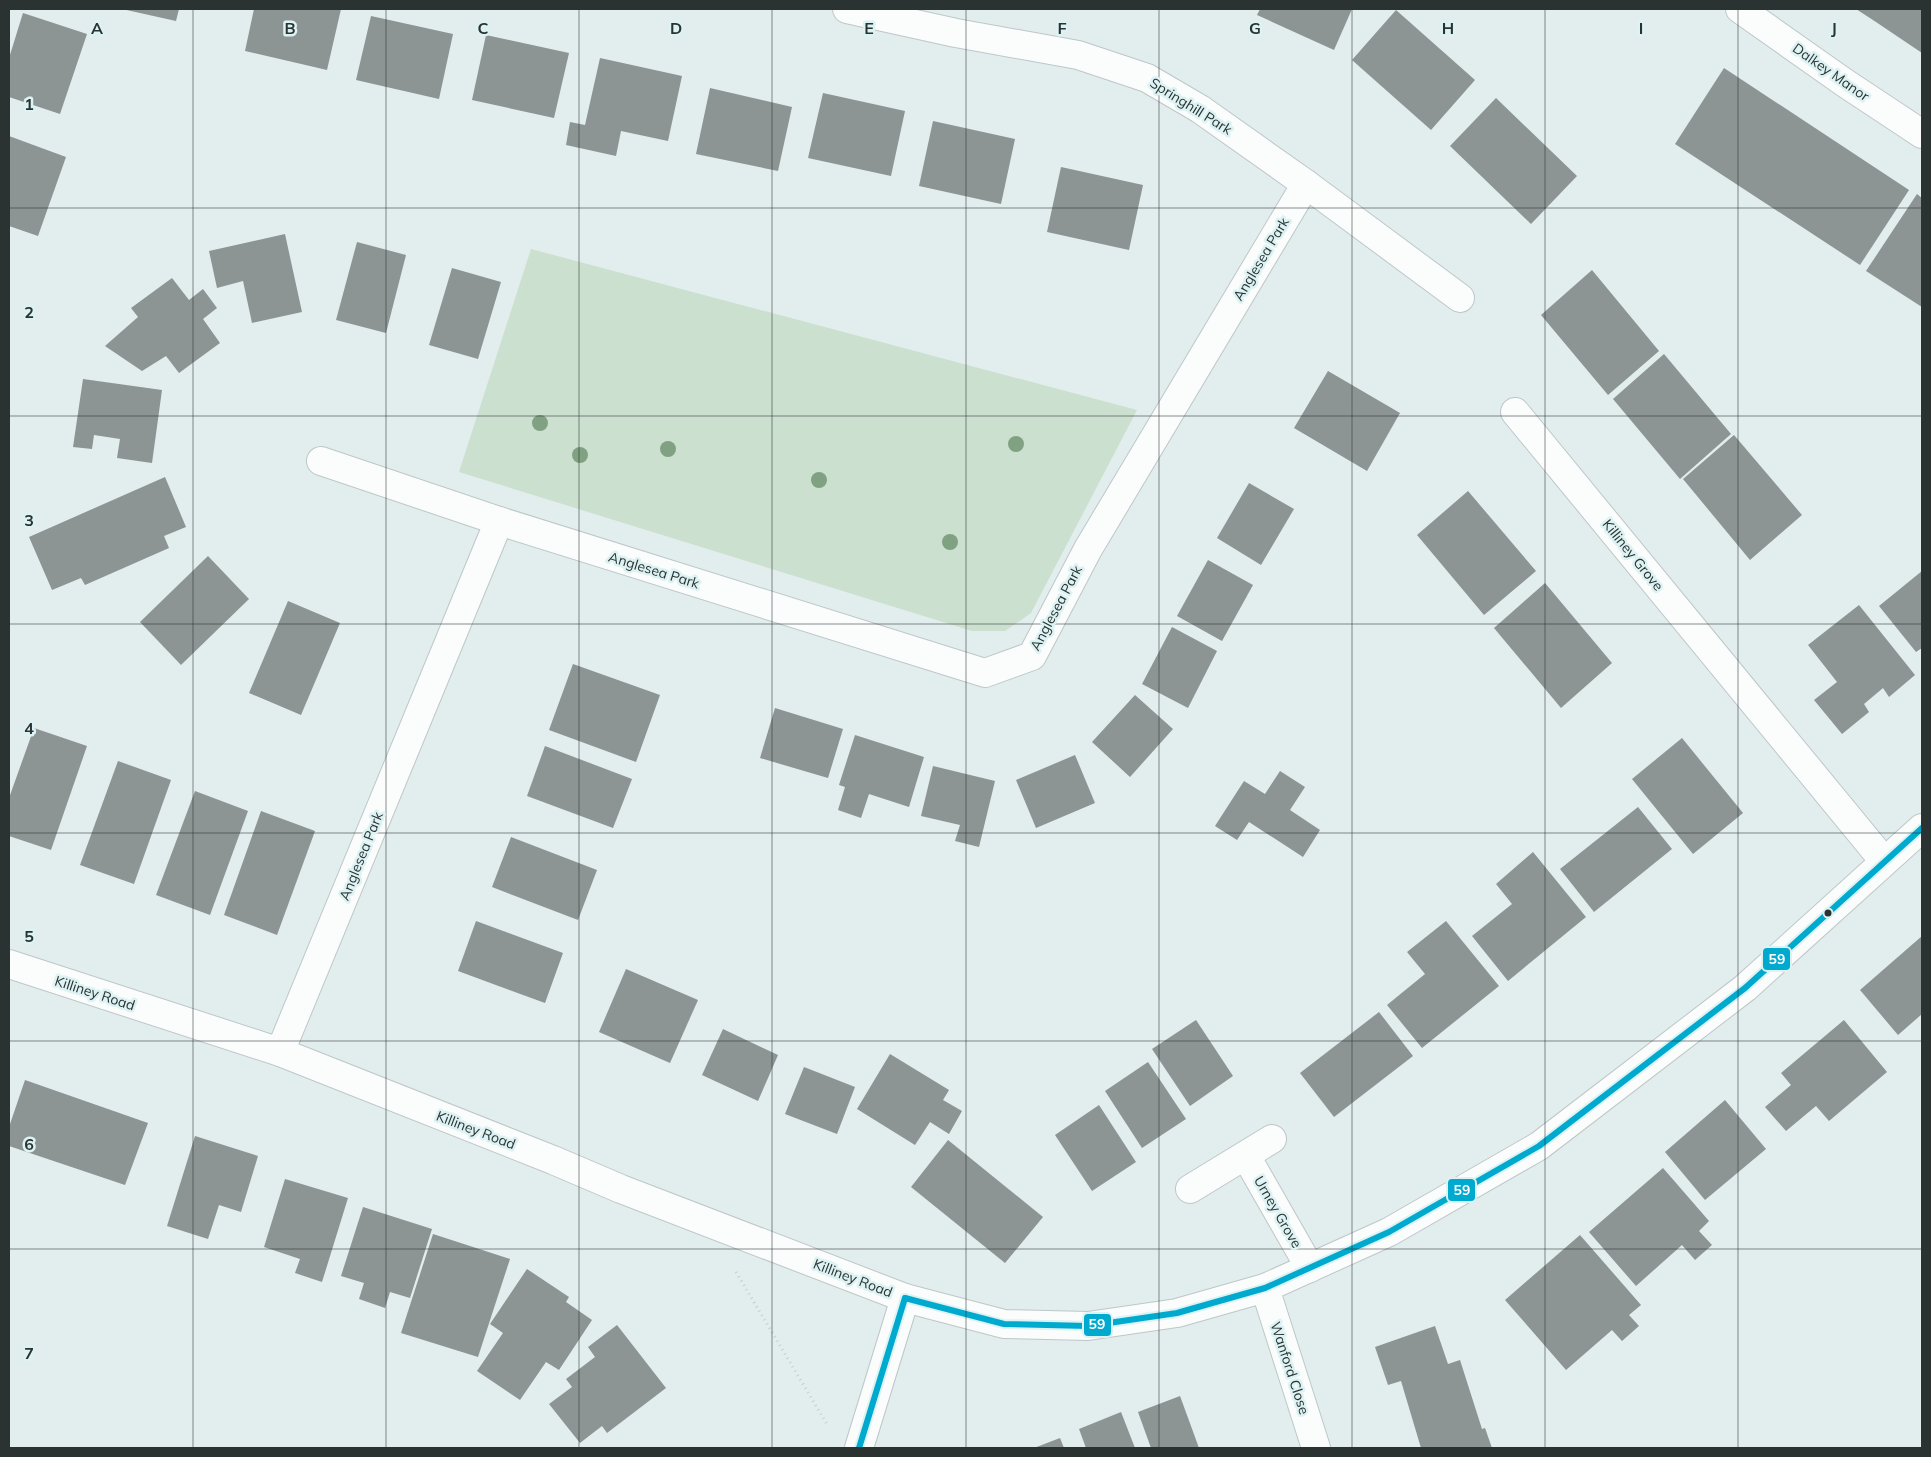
<svg xmlns="http://www.w3.org/2000/svg" width="1931" height="1457" viewBox="0 0 1931 1457" font-family="Mulish,sans-serif">
  <rect width="100%" height="100%" fill="#e2edee"/>
  <!-- green -->
  <polygon fill="#cce0cf" points="531,249 1137,410 1031,613 1005,631 972,631 459,472"/>
  <!-- building -->
  <g fill="#8c9494">
    <polygon points="122,9 179,9 176,21"/>
    <polygon points="254,9 341,9 327,70 245,51"/>
    <polygon points="1260,9 1352,9 1334,50 1257,15"/>
    <polygon points="1856,9 1922,9 1922,53 1876,22"/>
    <polygon points="1396,10 1475,80 1431,130 1352,60"/>
    <polygon points="23,13 87,34 60,114 9,97 9,58"/>
    <polygon points="371,16 453,34 439,99 356,80"/>
    <polygon points="486,35 569,53 554,118 472,100"/>
    <polygon points="600,58 682,76 668,141 621,131 616,156 566,145 570,122 585,125"/>
    <polygon points="1724,68 1909,190 1860,265 1675,144"/>
    <polygon points="710,88 792,107 778,171 696,154"/>
    <polygon points="823,93 905,111 891,176 808,158"/>
    <polygon points="1496,98 1577,176 1531,224 1450,146"/>
    <polygon points="933,121 1015,139 1001,204 919,186"/>
    <polygon points="9,136 66,157 38,236 9,226"/>
    <polygon points="1061,167 1143,185 1129,250 1047,232"/>
    <polygon points="1917,194 1922,198 1922,307 1866,271"/>
    <polygon points="285,234 302,312 252,323 243,281 217,288 209,251"/>
    <polygon points="357,242 406,255 386,333 336,320"/>
    <polygon points="452,268 501,282 478,359 429,345"/>
    <polygon points="1592,270 1659,351 1608,395 1541,315"/>
    <polygon points="172,278 189,300 203,289 217,308 203,319 220,343 179,373 166,356 142,371 105,346 138,317 131,308"/>
    <polygon points="1664,354 1731,434 1680,479 1613,399"/>
    <polygon points="1328,371 1400,413 1367,471 1294,428"/>
    <polygon points="83,379 162,390 152,463 117,458 120,439 94,435 92,449 73,447"/>
    <polygon points="1734,435 1802,515 1750,560 1683,479"/>
    <polygon points="165,477 186,527 164,536 169,548 85,585 81,578 52,590 29,537"/>
    <polygon points="1249,483 1294,509 1261,565 1217,538"/>
    <polygon points="1468,491 1536,571 1484,615 1417,535"/>
    <polygon points="208,556 249,599 181,665 140,622"/>
    <polygon points="1208,560 1253,585 1222,641 1177,616"/>
    <polygon points="1922,571 1922,648 1916,652 1879,606"/>
    <polygon points="1545,583 1612,663 1561,708 1494,628"/>
    <polygon points="288,601 340,623 301,715 249,693"/>
    <polygon points="1859,605 1915,675 1889,697 1883,688 1864,704 1869,712 1842,734 1814,700 1837,682 1808,645"/>
    <polygon points="1172,627 1217,651 1188,708 1142,684"/>
    <polygon points="573,664 660,695 636,762 549,730"/>
    <polygon points="1135,695 1173,729 1130,777 1092,742"/>
    <polygon points="775,708 843,729 828,778 760,758"/>
    <polygon points="34,728 87,746 51,850 9,836 9,798"/>
    <polygon points="855,735 924,757 909,807 869,794 861,818 838,810 845,787 839,785"/>
    <polygon points="1682,738 1743,813 1693,854 1632,779"/>
    <polygon points="545,746 632,779 613,828 527,796"/>
    <polygon points="1075,755 1095,803 1036,828 1016,780"/>
    <polygon points="118,761 171,780 134,884 80,865"/>
    <polygon points="933,766 995,781 979,847 955,841 960,825 921,816"/>
    <polygon points="1280,771 1305,787 1290,810 1320,830 1303,857 1249,822 1237,840 1215,826 1244,781 1265,794"/>
    <polygon points="195,791 248,811 210,915 156,895"/>
    <polygon points="1638,807 1672,849 1594,912 1560,869"/>
    <polygon points="261,811 315,831 277,935 224,915"/>
    <polygon points="511,837 597,870 578,920 492,887"/>
    <polygon points="1533,852 1586,917 1508,981 1472,936 1512,904 1496,884"/>
    <polygon points="476,921 563,953 545,1003 458,971"/>
    <polygon points="1446,921 1499,986 1422,1048 1387,1005 1425,974 1407,952"/>
    <polygon points="1922,936 1922,1014 1898,1035 1860,990"/>
    <polygon points="626,969 698,1000 670,1063 599,1032"/>
    <polygon points="1379,1012 1413,1056 1334,1117 1300,1073"/>
    <polygon points="1196,1020 1233,1076 1190,1106 1152,1049"/>
    <polygon points="1844,1020 1887,1072 1829,1121 1816,1106 1786,1131 1765,1107 1791,1085 1781,1073"/>
    <polygon points="723,1029 778,1055 758,1101 702,1075"/>
    <polygon points="890,1054 949,1090 943,1100 962,1111 949,1134 930,1122 915,1145 857,1109"/>
    <polygon points="1148,1062 1186,1119 1142,1148 1105,1091"/>
    <polygon points="804,1067 855,1087 837,1134 785,1114"/>
    <polygon points="25,1080 148,1123 125,1185 9,1146 9,1127"/>
    <polygon points="1725,1100 1766,1149 1705,1200 1665,1152"/>
    <polygon points="1099,1105 1136,1162 1092,1191 1055,1135"/>
    <polygon points="195,1136 258,1156 241,1212 219,1205 208,1239 167,1226"/>
    <polygon points="948,1140 1043,1217 1005,1263 911,1187"/>
    <polygon points="1663,1168 1709,1221 1699,1231 1712,1245 1695,1260 1682,1245 1636,1286 1589,1232"/>
    <polygon points="285,1179 348,1198 322,1282 295,1273 300,1259 264,1247"/>
    <polygon points="363,1207 432,1229 410,1298 390,1292 385,1308 359,1299 364,1283 341,1276"/>
    <polygon points="433,1234 510,1259 478,1357 401,1333"/>
    <polygon points="1580,1235 1641,1305 1629,1315 1639,1326 1622,1341 1612,1330 1566,1370 1505,1300"/>
    <polygon points="527,1269 569,1297 566,1302 592,1320 559,1370 546,1362 520,1400 477,1371 503,1333 490,1324"/>
    <polygon points="617,1325 666,1388 607,1433 602,1426 580,1443 549,1404 572,1387 566,1379 595,1357 588,1347"/>
    <polygon points="1435,1326 1448,1364 1460,1360 1482,1429 1485,1428 1492,1448 1421,1448 1401,1381 1388,1385 1375,1347"/>
    <polygon points="1180,1396 1199,1448 1151,1448 1138,1412"/>
    <polygon points="1121,1412 1135,1448 1086,1448 1079,1429"/>
    <polygon points="1060,1438 1064,1448 1034,1448"/>
  </g>
  <g fill="none" stroke-linecap="round" stroke-linejoin="round">
    <defs>
      <g id="minor">
        <polyline points="847,9 956,33 1078,55 1147,78 1200,109 1306,184 1460,298"/>
        <polyline points="1740,9 1845,83 1922,134"/>
        <polyline points="1515,412 1884,861"/>
        <polyline points="321,461 499,521 985,673 1032,656 1088,549 1306,184"/>
        <polyline points="280,1052 499,521"/>
        <polyline points="1246,1156 1310,1268"/>
        <polyline points="1190,1189 1272,1139"/>
        <polyline points="1265,1288 1316,1448"/>
      </g>
      <g id="tertiary">
        <polyline points="9,964 280,1052 553,1160 621,1189 905,1298 1004,1324 1088,1326 1177,1313 1265,1288 1389,1232 1539,1146 1745,988 1922,828"/>
        <polyline points="859,1448 905,1298"/>
      </g>
    </defs>
    <!-- minor casing -->
    <use href="#minor" stroke="#bec7c8" stroke-width="30"/>
    <!-- tertiary casing -->
    <use href="#tertiary" stroke="#bec7c8" stroke-width="30"/>
    <!-- path -->
    <polyline stroke="#cacdcd" stroke-width="3" stroke-dasharray="1 4" stroke-linecap="butt" points="736,1272 828,1426"/>
    <!-- minor -->
    <use href="#minor" stroke="#fbfcfc" stroke-width="28"/>
    <!-- tertiary -->
    <use href="#tertiary" stroke="#fbfcfc" stroke-width="28"/>
    <defs>
      <g id="bus-1">
        <polyline points="905,1298 1004,1324 1088,1326 1177,1313 1265,1288 1389,1232 1539,1146 1745,988 1922,828"/>
        <polyline points="859,1448 905,1298"/>
      </g>
    </defs>
    <!-- bus-1 casing -->
    <use href="#bus-1" stroke="#ddf2f3" stroke-width="10"/>
    <!-- bus-1 -->
    <use href="#bus-1" stroke="#00a9ce" stroke-width="6"/>
  </g>
  <!-- trees -->
  <g fill="#80a182">
    <circle cx="540" cy="423" r="8"/>
    <circle cx="1016" cy="444" r="8"/>
    <circle cx="668" cy="449" r="8"/>
    <circle cx="580" cy="455" r="8"/>
    <circle cx="819" cy="480" r="8"/>
    <circle cx="950" cy="542" r="8"/>
  </g>
  <!-- grid -->
  <path fill="none" stroke="#2a3232" stroke-width="1" stroke-opacity="0.55" d="M193,9V1448M386,9V1448M579,9V1448M772,9V1448M966,9V1448M1159,9V1448M1352,9V1448M1545,9V1448M1738,9V1448M9,208H1922M9,416H1922M9,624H1922M9,833H1922M9,1041H1922M9,1249H1922"/>
  <!-- markers -->
  <circle fill="#2a3232" stroke="#ddf2f3" stroke-width="2" cx="1828" cy="913" r="4.5"/>
  <g text-anchor="middle" dominant-baseline="central" stroke-width="5" stroke-linejoin="round" paint-order="stroke">
    <!-- street labels -->
    <g font-size="14" fill="#2a3232" stroke="#ddf2f3">
      <text transform="translate(1831 72) rotate(35)">Dalkey Manor</text>
      <text transform="translate(1191 106) rotate(32)">Springhill Park</text>
      <text transform="translate(1261 259) rotate(-59)">Anglesea Park</text>
      <text transform="translate(1633 555) rotate(51)">Killiney Grove</text>
      <text transform="translate(654 570) rotate(17)">Anglesea Park</text>
      <text transform="translate(1056 608) rotate(-62)">Anglesea Park</text>
      <text transform="translate(361 856) rotate(-68)">Anglesea Park</text>
      <text transform="translate(95 993) rotate(18)">Killiney Road</text>
      <text transform="translate(476 1130) rotate(21)">Killiney Road</text>
      <text transform="translate(1278 1212) rotate(60)">Urney Grove</text>
      <text transform="translate(853 1278) rotate(21)">Killiney Road</text>
      <text transform="translate(1290 1368) rotate(72)">Wanford Close</text>
    </g>
  </g>
  <g font-size="16" text-anchor="middle" font-weight="bold" fill="#2a3232" stroke="#ddf2f3" stroke-width="5" stroke-linejoin="round" paint-order="stroke">
    <text x="97" y="34">A</text>
    <text x="290" y="34">B</text>
    <text x="483" y="34">C</text>
    <text x="676" y="34">D</text>
    <text x="869" y="34">E</text>
    <text x="1062" y="34">F</text>
    <text x="1255" y="34">G</text>
    <text x="1448" y="34">H</text>
    <text x="1641" y="34">I</text>
    <text x="1834" y="34">J</text>
    <text x="29" y="110">1</text>
    <text x="29" y="318">2</text>
    <text x="29" y="526">3</text>
    <text x="29" y="734">4</text>
    <text x="29" y="942">5</text>
    <text x="29" y="1150">6</text>
    <text x="29" y="1359">7</text>
  </g>
  <g stroke="#ddf2f3" stroke-width="2">
    <rect x="1762" y="947" width="29" height="24" rx="5" fill="#00a9ce"/>
    <rect x="1447" y="1178" width="29" height="24" rx="5" fill="#00a9ce"/>
    <rect x="1083" y="1313" width="29" height="24" rx="5" fill="#00a9ce"/>
  </g>
  <g font-size="14" text-anchor="middle" font-weight="bold" fill="#fff">
    <text x="1777" y="964">59</text>
    <text x="1462" y="1195">59</text>
    <text x="1097" y="1329">59</text>
  </g>
  <!-- border -->
  <rect width="1931" height="1457" fill="none" stroke="#2a3232" stroke-width="20"/>
</svg>
